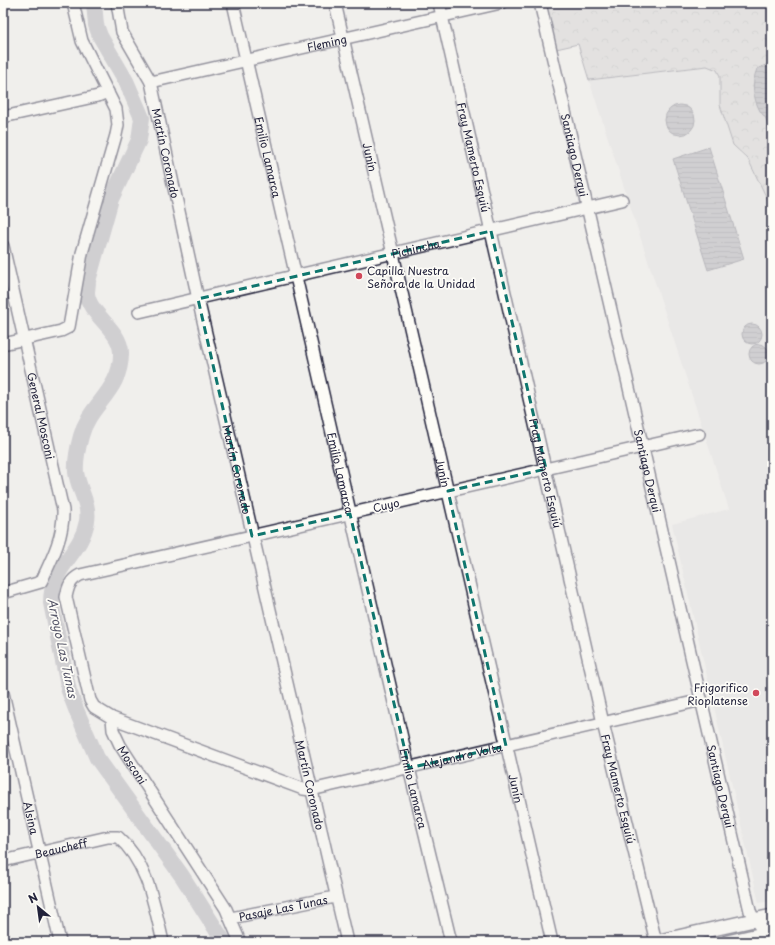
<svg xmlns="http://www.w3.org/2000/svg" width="775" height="945" viewBox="0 0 775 945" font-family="'Playpen Sans',sans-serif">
  <defs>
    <pattern id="forest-crowns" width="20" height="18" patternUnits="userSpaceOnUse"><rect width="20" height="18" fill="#d2d1d1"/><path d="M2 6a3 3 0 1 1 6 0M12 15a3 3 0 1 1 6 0" fill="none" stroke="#b4b3b4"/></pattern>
    <pattern id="water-rules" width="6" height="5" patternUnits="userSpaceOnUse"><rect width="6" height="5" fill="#a9a9b0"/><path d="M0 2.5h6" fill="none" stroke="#898990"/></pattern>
  </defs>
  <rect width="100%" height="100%" fill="#f0efec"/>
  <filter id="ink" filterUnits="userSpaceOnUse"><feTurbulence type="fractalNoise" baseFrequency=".025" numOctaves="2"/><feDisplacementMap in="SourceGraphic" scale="8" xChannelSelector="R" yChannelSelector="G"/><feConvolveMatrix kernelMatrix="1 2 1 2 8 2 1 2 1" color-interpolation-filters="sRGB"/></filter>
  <g filter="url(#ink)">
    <!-- built -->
    <polygon fill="#e0e0df" points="707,66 717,70 720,76 720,105 740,153 748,159 772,209 772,901 759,903 672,524 729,509 589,80"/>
    <!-- forest -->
    <polygon fill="url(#forest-crowns)" stroke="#7a7a86" points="538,3 772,3 772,209 748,159 733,145 720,105 720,76 717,70 707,66 589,80 578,44 552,50"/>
    <!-- water -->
    <g fill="url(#water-rules)" stroke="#737381">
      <path d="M772,62V147C768,138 769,129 766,119C765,117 762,114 760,111C753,98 751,83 757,69Z"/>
      <circle cx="680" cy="120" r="15"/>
      <polygon points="709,147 744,259 708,270 673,159"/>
      <circle cx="752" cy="334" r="10"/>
      <circle cx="759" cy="354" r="10"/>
    </g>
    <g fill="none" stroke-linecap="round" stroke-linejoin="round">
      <!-- river -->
      <path stroke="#a9a9b0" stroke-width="16" d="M94,3L96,25L100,36L126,81L142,118L139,140L111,199L88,281C88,285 87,289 87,293C88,314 120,329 121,352C122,391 89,404 81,436C78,447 75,460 76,472C78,489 90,503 87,521C81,555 51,565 51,603L69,691L77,712L97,758L182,876L224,942"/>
      <defs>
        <g id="minor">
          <path id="s1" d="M117,3L122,32L151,82L198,299L347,942"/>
          <path id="s2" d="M233,3L409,768L451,942"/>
          <path id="s3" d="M335,3L552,942"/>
          <path id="s4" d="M439,3L603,723L656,942"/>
          <path id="s5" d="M540,3L750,911C755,923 765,930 770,942"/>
          <path id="s6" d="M151,82L501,3"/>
          <polyline points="3,117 98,96 108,92"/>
          <path id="s7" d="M3,246L63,510C64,536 52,559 41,582L3,593"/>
          <path id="s8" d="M139,312L622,200"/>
          <polyline points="3,344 61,331 69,327 82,253 116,135 118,125 116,109 82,41 73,3"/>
          <path id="s9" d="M699,434L80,575C70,580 68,587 66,597L90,700L94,707L112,718L303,789L311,790L702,700"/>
          <path id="s10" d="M3,693L60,942"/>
          <path id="s11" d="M112,718L113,730L120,745L226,909L240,942"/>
          <path id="s12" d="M3,861L108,837H118C148,863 154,905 163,942"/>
          <path id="s13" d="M231,918L335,897"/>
        </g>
        <g id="major">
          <polyline points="655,942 772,916"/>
          <polyline points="727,942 772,932"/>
        </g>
      </defs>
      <!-- minor casing -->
      <use href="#minor" stroke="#22223b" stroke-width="14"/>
      <!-- major casing -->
      <use href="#major" stroke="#22223b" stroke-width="16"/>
      <!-- minor -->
      <use href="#minor" stroke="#fdfcf7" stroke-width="11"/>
      <!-- major -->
      <use href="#major" stroke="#fdfcf7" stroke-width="13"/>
    </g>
  </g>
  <!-- marked area -->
  <path d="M0 0H775V945H0ZM491,231L546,469L448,491L506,746L409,768L350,514L252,536L198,299Z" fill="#f0efec" fill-opacity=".55" fill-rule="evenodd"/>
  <path fill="none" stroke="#0f766e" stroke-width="3" stroke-dasharray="8 5" stroke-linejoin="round" d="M491,231L546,469L448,491L506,746L409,768L350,514L252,536L198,299Z"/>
  <!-- markers -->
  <g fill="#d1495b" stroke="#fdfcf7" stroke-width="1.5">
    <circle cx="359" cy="276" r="4"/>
    <circle cx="756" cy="693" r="4"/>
  </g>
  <g text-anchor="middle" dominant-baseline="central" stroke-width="3.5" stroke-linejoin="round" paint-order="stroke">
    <!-- street labels -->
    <g font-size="11" fill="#22223b" stroke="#fdfcf7">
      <text stroke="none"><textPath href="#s6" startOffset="180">Fleming</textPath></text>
      <text stroke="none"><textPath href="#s1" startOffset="160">Martín Coronado</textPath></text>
      <text stroke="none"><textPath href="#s5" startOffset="156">Santiago Derqui</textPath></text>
      <text stroke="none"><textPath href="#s2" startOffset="158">Emilio Lamarca</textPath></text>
      <text stroke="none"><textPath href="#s3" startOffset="158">Junín</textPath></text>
      <text stroke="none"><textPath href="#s4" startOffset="158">Fray Mamerto Esquiú</textPath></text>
      <text stroke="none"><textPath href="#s8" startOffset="284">Pichincha</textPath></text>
      <text stroke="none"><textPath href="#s7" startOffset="174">General Mosconi</textPath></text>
      <text stroke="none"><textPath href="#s1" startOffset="484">Martín Coronado</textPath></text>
      <text stroke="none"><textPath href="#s5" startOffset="480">Santiago Derqui</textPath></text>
      <text stroke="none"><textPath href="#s2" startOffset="482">Emilio Lamarca</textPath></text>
      <text stroke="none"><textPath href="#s3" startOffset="482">Junín</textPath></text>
      <text stroke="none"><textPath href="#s4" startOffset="482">Fray Mamerto Esquiú</textPath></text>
      <text transform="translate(386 505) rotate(-13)">Cuyo</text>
      <text stroke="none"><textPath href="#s9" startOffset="1164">Alejandro Volta</textPath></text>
      <text stroke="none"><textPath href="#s11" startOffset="52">Mosconi</textPath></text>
      <text stroke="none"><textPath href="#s1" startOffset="808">Martín Coronado</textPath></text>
      <text stroke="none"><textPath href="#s5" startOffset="804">Santiago Derqui</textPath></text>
      <text stroke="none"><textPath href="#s2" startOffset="806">Emilio Lamarca</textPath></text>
      <text stroke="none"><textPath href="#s3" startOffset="806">Junín</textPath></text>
      <text stroke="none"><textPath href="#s4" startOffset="806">Fray Mamerto Esquiú</textPath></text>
      <text stroke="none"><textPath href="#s10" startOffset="128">Alsina</textPath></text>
      <text stroke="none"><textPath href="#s12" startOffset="59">Beaucheff</textPath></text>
      <text stroke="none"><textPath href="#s13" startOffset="53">Pasaje Las Tunas</textPath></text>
    </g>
    <!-- poi labels -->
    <g font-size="11" fill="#22223b" stroke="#fdfcf7" text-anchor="start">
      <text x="367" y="270">Capilla Nuestra<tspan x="367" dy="13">Señora de la Unidad</tspan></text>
      <text x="748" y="687" text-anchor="end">Frigorifico<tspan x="748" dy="13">Rioplatense</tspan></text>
    </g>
    <!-- water labels -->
    <g font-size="12" font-style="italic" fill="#58586a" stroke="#fdfcf7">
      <text transform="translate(63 648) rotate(78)">Arroyo Las Tunas</text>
    </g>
  </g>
  <!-- margin -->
  <rect width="775" height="945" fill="none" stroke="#fdfcf7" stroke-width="16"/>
  <rect x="8" y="8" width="759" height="929" fill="none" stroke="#22223b" stroke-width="1.5" filter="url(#ink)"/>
  <!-- north arrow -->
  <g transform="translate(38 907) rotate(331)" stroke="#fdfcf7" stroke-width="3" paint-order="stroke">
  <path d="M0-3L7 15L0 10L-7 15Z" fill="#22223b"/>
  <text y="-6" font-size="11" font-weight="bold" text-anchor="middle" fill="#22223b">N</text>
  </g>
</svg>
